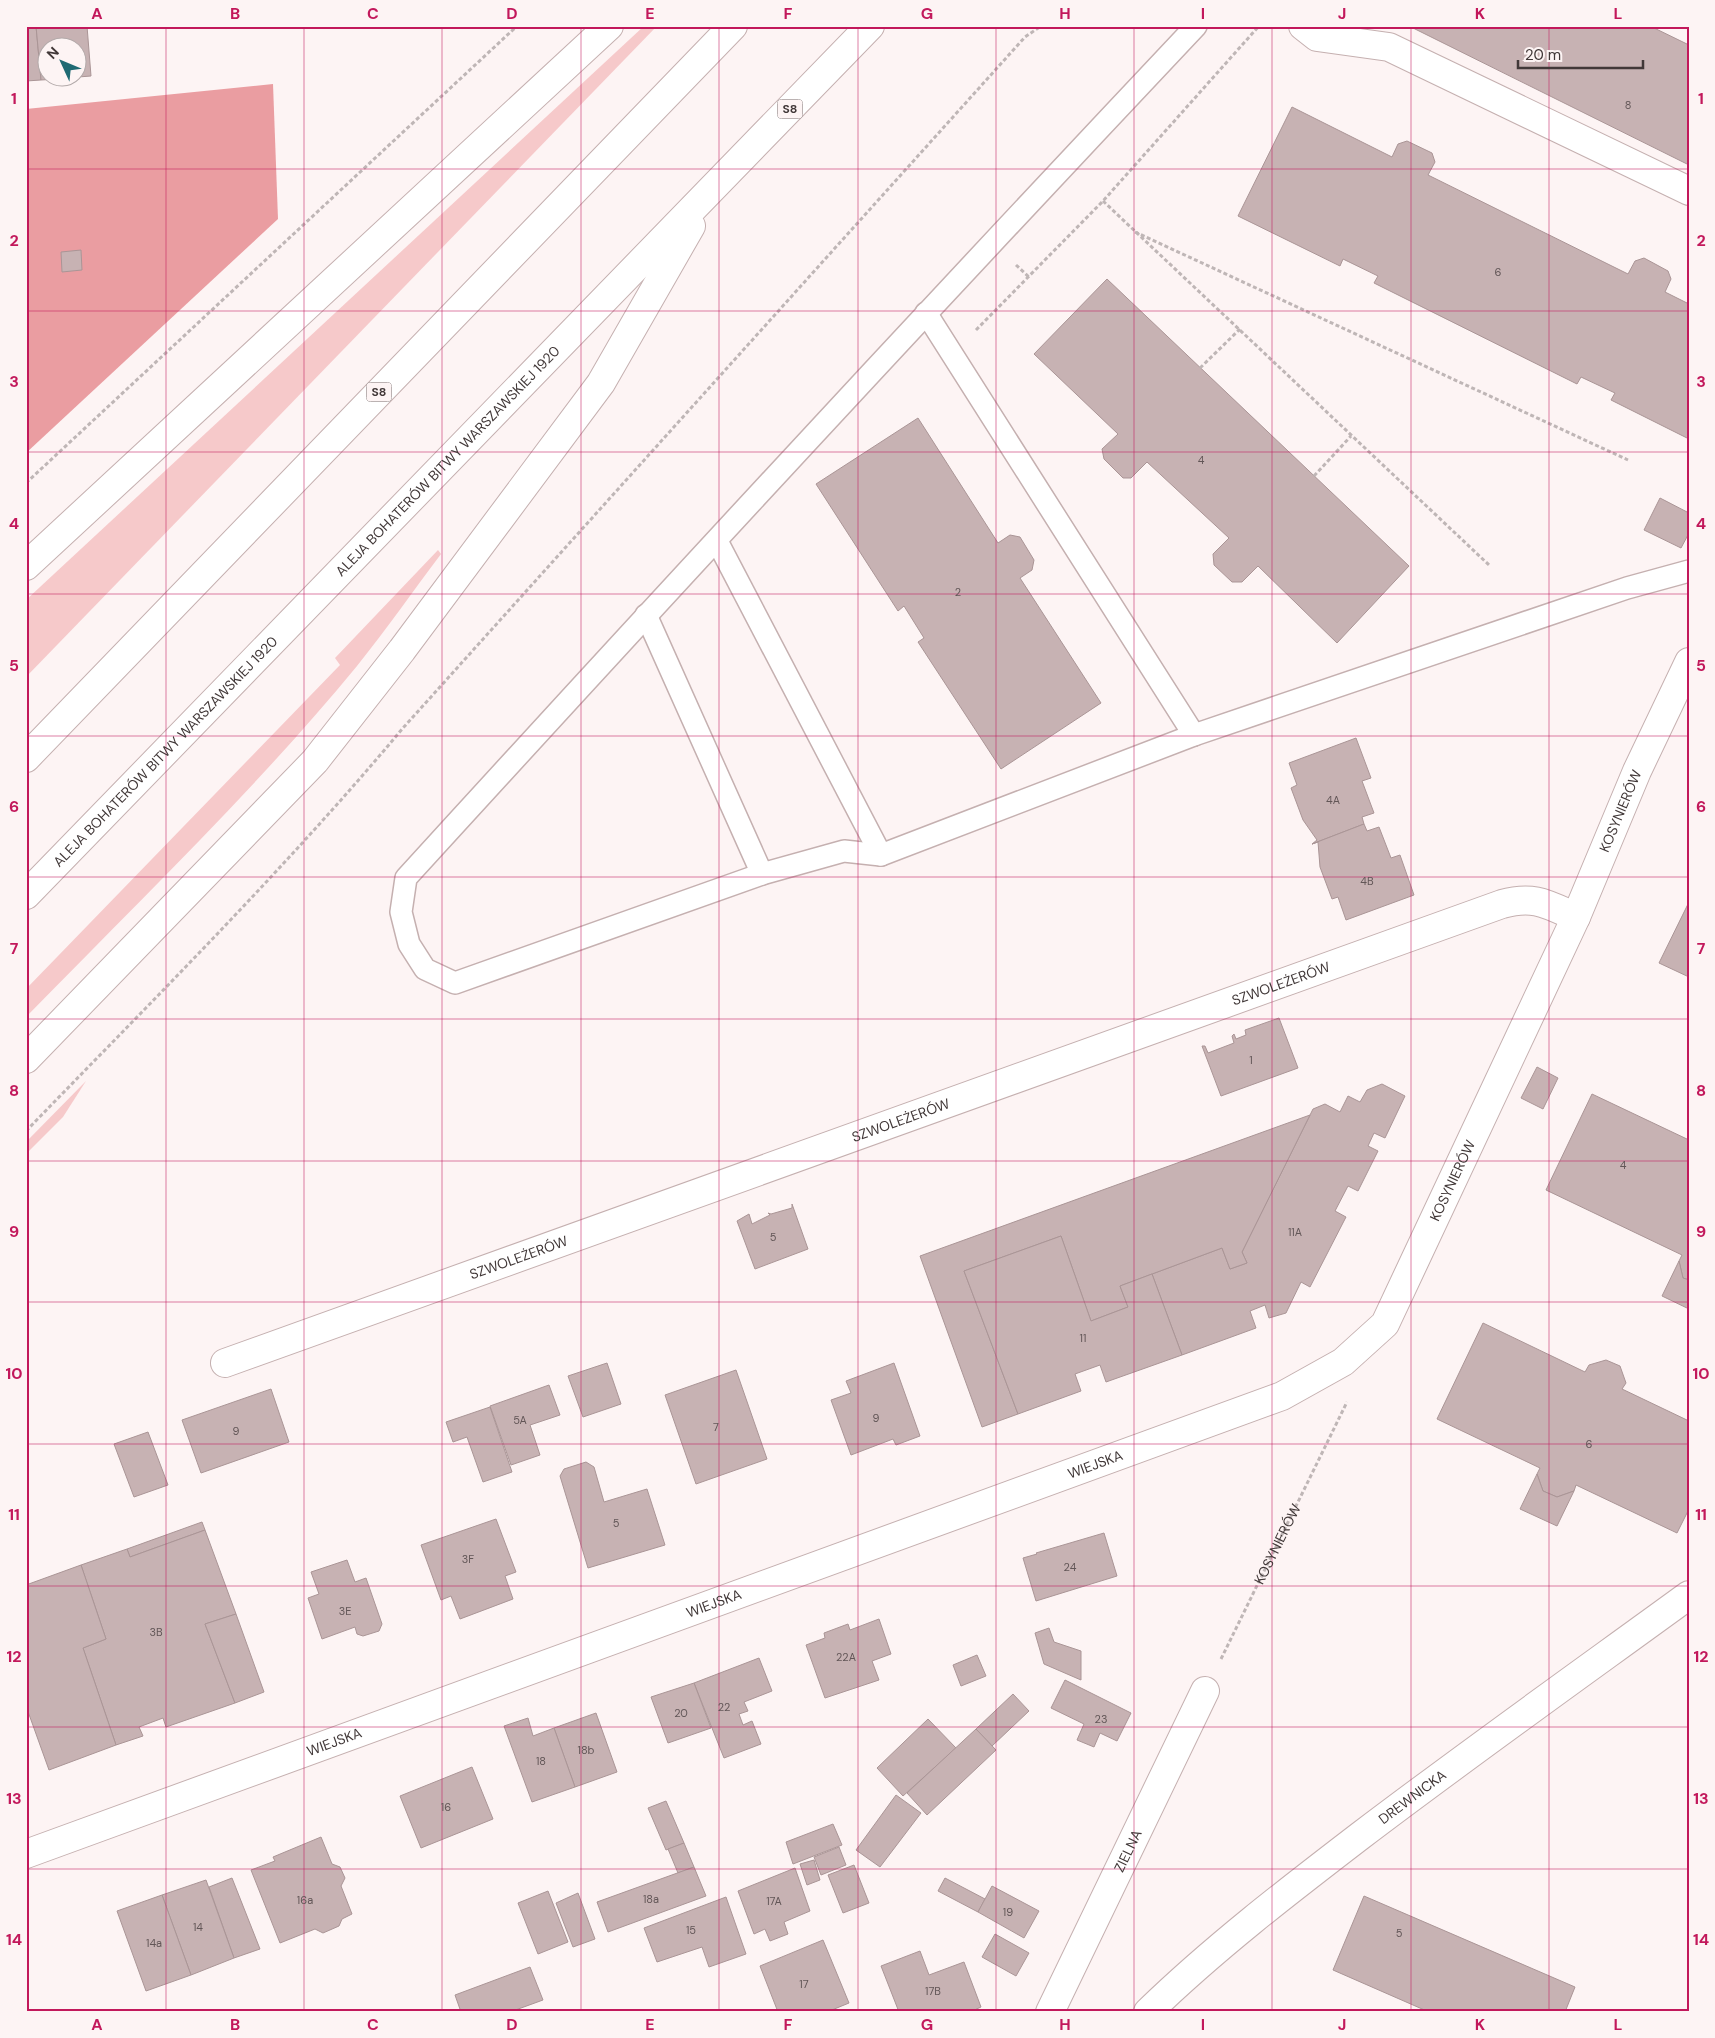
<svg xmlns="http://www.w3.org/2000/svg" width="1715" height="2038" viewBox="0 0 1715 2038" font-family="'DM Sans',sans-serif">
  <rect width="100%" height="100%" fill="#fdf4f4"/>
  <!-- green -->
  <g fill="#f6c9ca">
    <polygon points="644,26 657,26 26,677 26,600"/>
    <path d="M438,550L441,554C413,591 386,630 357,666C255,790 138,902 26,1017V989L340,665L335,658Z"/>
    <polygon points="86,1081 63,1117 26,1154 26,1142"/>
  </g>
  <!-- forest -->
  <polygon fill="#ea9da1" points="273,84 278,219 26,453 26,109"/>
  <!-- building -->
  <g fill="#c7b2b3" stroke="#aa9596">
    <polygon points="26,26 36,26 41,80 26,81"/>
    <polygon points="36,26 87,26 91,76 78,77 78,48 48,48 48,78 75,78 41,80"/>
    <polygon points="1409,26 1650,26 1689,45 1689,165"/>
    <polygon points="1292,107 1392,157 1398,144 1407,141 1432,153 1435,162 1428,175 1628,274 1635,261 1644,258 1668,271 1671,279 1665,292 1689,304 1689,439 1611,400 1615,393 1581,377 1577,384 1374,283 1378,276 1343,259 1340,266 1238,216"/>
    <polygon points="81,250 82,270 62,272 61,252"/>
    <polygon points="1107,279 1409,566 1337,643 1258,566 1242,582 1232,582 1214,565 1213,554 1229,538 1147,462 1131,478 1123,478 1104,459 1102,449 1118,434 1034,354"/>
    <polygon points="918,418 998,543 1010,535 1020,537 1034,560 1032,570 1020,578 1101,703 1001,769 918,642 924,638 904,606 898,611 816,484"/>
    <polygon points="1660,498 1689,513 1689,533 1681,548 1644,530"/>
    <polygon points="1356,738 1371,778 1362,781 1374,813 1362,817 1364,824 1312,844 1317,840 1303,820 1291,788 1297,785 1289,763"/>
    <polygon points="1364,824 1367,831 1379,827 1391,858 1400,855 1414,895 1346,920 1338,897 1332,899 1320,867 1318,842 1312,844"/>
    <polygon points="1689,902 1689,977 1659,963"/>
    <polygon points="1279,1018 1298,1068 1221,1096 1202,1046 1205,1046 1208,1053 1234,1043 1232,1036 1234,1034 1236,1039 1246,1035 1245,1030"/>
    <polygon points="1537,1067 1558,1078 1543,1109 1521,1098"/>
    <polygon points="1382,1084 1405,1096 1385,1138 1374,1133 1368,1146 1378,1151 1358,1191 1348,1186 1335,1211 1346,1217 1310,1287 1301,1282 1286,1313 1269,1318 1265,1305 1250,1311 1256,1328 1182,1355 1152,1274 1222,1248 1230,1269 1247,1263 1242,1252 1313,1109 1325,1104 1340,1112 1348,1096 1360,1102 1367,1090"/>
    <polygon points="1592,1094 1689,1140 1689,1280 1683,1278 1679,1261 1682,1255 1546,1190"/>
    <polygon points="1310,1115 1242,1252 1247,1263 1230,1269 1222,1248 1152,1274 1120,1286 1128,1307 1091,1321 1061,1236 964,1271 1018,1414 982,1427 920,1256"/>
    <polygon points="792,1204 808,1249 755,1269 737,1221 749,1214 752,1224 770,1215 768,1213 771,1214 792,1208"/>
    <polygon points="1061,1236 1091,1321 1128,1307 1120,1286 1152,1274 1182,1355 1106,1382 1100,1365 1075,1374 1081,1391 1018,1414 964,1271"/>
    <polygon points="1679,1261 1683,1278 1689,1280 1689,1309 1662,1296"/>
    <polygon points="1483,1323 1585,1372 1589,1365 1606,1360 1620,1366 1626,1383 1622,1389 1689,1421 1689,1509 1677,1533 1576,1485 1574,1491 1557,1497 1543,1491 1537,1474 1540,1468 1437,1419"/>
    <polygon points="607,1363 621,1404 583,1417 568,1376"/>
    <polygon points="894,1363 920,1436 896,1445 893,1439 851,1455 831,1400 851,1393 846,1381"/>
    <polygon points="736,1370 767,1459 696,1484 665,1395"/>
    <polygon points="549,1385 560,1415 530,1425 540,1455 511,1465 490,1406"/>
    <polygon points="271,1389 289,1442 201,1473 182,1420"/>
    <polygon points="490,1407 512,1472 483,1482 467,1437 453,1442 446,1422"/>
    <polygon points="148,1432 168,1485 134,1497 114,1444"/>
    <polygon points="586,1462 594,1467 604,1502 647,1489 665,1545 588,1568 560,1476 564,1469"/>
    <polygon points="1537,1474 1543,1491 1557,1497 1574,1491 1557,1526 1520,1509"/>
    <polygon points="496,1519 516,1572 505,1576 513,1599 460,1619 451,1596 441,1600 421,1545"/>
    <polygon points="202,1522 205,1530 130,1557 127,1549"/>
    <polygon points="205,1530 236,1614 205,1624 235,1703 166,1727 163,1718 139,1727 143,1736 116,1745 83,1648 106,1639 81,1565 127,1549 130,1557"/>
    <polygon points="1104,1533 1117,1576 1036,1601 1023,1558 1037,1554 1036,1553"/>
    <polygon points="347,1560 355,1582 366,1578 382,1624 379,1631 363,1636 357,1634 355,1627 322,1639 308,1598 319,1594 311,1572"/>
    <polygon points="81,1565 106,1639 83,1648 116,1745 49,1770 26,1706 26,1585"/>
    <polygon points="236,1614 264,1692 235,1703 205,1624"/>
    <polygon points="879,1619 891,1654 872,1661 879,1680 825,1698 806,1645 825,1638 824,1633 848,1624 850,1630"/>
    <polygon points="1049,1628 1054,1642 1081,1651 1081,1680 1044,1664 1035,1633"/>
    <polygon points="977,1655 986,1676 961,1686 953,1665"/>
    <polygon points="759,1658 772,1691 744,1702 748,1711 739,1714 743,1725 752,1721 761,1744 724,1758 694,1683"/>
    <polygon points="1065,1680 1131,1713 1117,1741 1100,1733 1094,1747 1077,1740 1084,1724 1051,1708"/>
    <polygon points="694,1683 711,1728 668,1743 651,1697"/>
    <polygon points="1013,1694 1029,1711 992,1746 976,1729"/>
    <polygon points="596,1713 617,1772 575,1787 554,1728"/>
    <polygon points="528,1718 533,1736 554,1728 575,1787 532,1802 504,1726"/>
    <polygon points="928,1719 956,1748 903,1796 877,1768"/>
    <polygon points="976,1729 996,1750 927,1815 907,1793"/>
    <polygon points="472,1767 493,1819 421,1848 400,1796"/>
    <polygon points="896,1795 921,1813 880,1867 856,1850"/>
    <polygon points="666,1801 684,1843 666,1850 648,1808"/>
    <polygon points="833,1824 842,1845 793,1864 786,1842"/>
    <polygon points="321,1837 332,1864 340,1867 345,1878 341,1886 352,1914 342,1919 339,1926 323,1933 315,1929 280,1943 251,1870 275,1861 273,1857"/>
    <polygon points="684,1843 694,1867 678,1873 668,1849"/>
    <polygon points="839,1847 846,1865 821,1875 814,1857"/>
    <polygon points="814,1860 820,1880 807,1885 800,1864"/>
    <polygon points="854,1865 869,1903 843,1913 828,1875"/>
    <polygon points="694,1867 706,1896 608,1932 597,1902"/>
    <polygon points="795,1868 810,1911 784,1922 788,1934 770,1941 765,1929 754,1934 738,1891"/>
    <polygon points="232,1878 260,1949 234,1958 209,1887"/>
    <polygon points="945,1878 985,1899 978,1912 938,1891"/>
    <polygon points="206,1880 234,1958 191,1975 162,1895"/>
    <polygon points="992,1886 1039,1911 1024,1938 978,1912"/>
    <polygon points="548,1891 568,1942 538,1954 518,1903"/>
    <polygon points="578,1893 595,1939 573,1947 556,1903"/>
    <polygon points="162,1895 191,1975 146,1991 117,1911"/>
    <polygon points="1364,1896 1575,1987 1565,2012 1429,2012 1333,1970"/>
    <polygon points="726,1897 746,1954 709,1967 702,1947 657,1962 644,1928"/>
    <polygon points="995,1934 1029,1953 1016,1976 982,1957"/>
    <polygon points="823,1940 849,2003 827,2012 778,2012 760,1966"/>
    <polygon points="920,1951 929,1975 964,1962 981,2007 970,2012 899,2012 881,1966"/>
    <polygon points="530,1967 543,2000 510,2012 461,2012 455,1995"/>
  </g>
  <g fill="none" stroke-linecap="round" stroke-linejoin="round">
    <defs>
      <g id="service">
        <path d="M1196,26C930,308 667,592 406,878L401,912L409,944L425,969L455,983L762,874L844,851L881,855L1194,735L1627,588L1689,571"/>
        <polyline points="926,313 1194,735"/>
        <polyline points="717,541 881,855"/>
        <polyline points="646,615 762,874"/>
      </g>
      <g id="minor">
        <polyline points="1303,26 1317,37 1389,47 1689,191"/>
        <path id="s2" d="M225,1363L1502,904C1534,895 1547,904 1576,917"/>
        <path id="s3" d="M26,1854L1282,1396L1343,1362L1385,1324L1576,917L1637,771L1689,662"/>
        <path id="s4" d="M1050,2012L1205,1691"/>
      </g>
      <g id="tertiary">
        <path id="s5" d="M1148,2012C1214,1948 1287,1892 1360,1836C1468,1754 1579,1675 1689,1595"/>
      </g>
      <g id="motorway">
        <polyline points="26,566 609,26"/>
        <polyline points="26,758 733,26"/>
        <path id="s6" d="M26,895L870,26"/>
        <polyline points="26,1059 315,761 402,650 601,383 691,226"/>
      </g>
    </defs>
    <!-- service casing -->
    <use href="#service" stroke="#c5b0b0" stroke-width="24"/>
    <!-- minor casing -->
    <use href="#minor" stroke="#c5b0b0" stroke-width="30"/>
    <!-- tertiary casing -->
    <use href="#tertiary" stroke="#c5b0b0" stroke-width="30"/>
    <!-- motorway casing -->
    <use href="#motorway" stroke="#c5b0b0" stroke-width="30"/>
    <!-- path -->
    <g stroke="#bfb6b6" stroke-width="3" stroke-dasharray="4 2.5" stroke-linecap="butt">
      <polyline points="1103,201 1489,565"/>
      <polyline points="1135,232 1628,460"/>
      <polyline points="1016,265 1029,277"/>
      <polyline points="976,330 1103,201 1259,26"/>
      <polyline points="1200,368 1240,329"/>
      <polyline points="1314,476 1351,436"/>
      <polyline points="26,483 517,26"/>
      <path d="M26,1131C154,999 285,869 403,728L1025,37L1041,26"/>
      <path id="s1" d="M1221,1659L1347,1402"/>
    </g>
    <!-- service -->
    <use href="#service" stroke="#fff" stroke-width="21"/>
    <!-- minor -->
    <use href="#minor" stroke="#fff" stroke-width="28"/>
    <!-- tertiary -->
    <use href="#tertiary" stroke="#fff" stroke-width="28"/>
    <!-- motorway -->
    <use href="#motorway" stroke="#fff" stroke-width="28"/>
  </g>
  <!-- grid -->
  <path fill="none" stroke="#c2185b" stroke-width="1" stroke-opacity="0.55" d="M166,26V2012M304,26V2012M442,26V2012M581,26V2012M719,26V2012M858,26V2012M996,26V2012M1134,26V2012M1272,26V2012M1411,26V2012M1549,26V2012M26,169H1689M26,311H1689M26,452H1689M26,594H1689M26,736H1689M26,877H1689M26,1019H1689M26,1161H1689M26,1302H1689M26,1444H1689M26,1586H1689M26,1727H1689M26,1869H1689"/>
  <g text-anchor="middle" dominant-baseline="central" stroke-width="5" stroke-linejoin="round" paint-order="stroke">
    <!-- number labels -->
    <g font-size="11" fill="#625657">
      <text x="1628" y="105">8</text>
      <text x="1498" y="272">6</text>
      <text x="1201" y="460">4</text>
      <text x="958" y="592">2</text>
      <text x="1333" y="800">4A</text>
      <text x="1367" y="881">4B</text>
      <text x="1251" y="1060">1</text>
      <text x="1623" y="1165">4</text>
      <text x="1295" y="1232">11A</text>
      <text x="773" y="1237">5</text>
      <text x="1083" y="1338">11</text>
      <text x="876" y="1418">9</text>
      <text x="520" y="1420">5A</text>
      <text x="716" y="1427">7</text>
      <text x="236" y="1431">9</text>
      <text x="1589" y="1444">6</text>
      <text x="616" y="1523">5</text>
      <text x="468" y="1559">3F</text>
      <text x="1070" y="1567">24</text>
      <text x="345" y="1611">3E</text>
      <text x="156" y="1632">3B</text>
      <text x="846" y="1657">22A</text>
      <text x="724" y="1707">22</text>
      <text x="681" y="1713">20</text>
      <text x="1101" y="1719">23</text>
      <text x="586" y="1750">18b</text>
      <text x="541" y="1761">18</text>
      <text x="446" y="1807">16</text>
      <text x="651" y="1899">18a</text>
      <text x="305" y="1900">16a</text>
      <text x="774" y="1901">17A</text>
      <text x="1008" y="1912">19</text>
      <text x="198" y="1927">14</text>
      <text x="691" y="1930">15</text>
      <text x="1399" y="1933">5</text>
      <text x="154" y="1943">14a</text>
      <text x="804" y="1984">17</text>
      <text x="933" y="1991">17B</text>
    </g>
    <!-- shield labels -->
    <g fill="#fdf4f4" stroke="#797070" stroke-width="1">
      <rect x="777.5" y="99.5" width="25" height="19" rx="4"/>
      <rect x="366.5" y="382.5" width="25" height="19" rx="4"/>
    </g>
    <g font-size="12" font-weight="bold" fill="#413838">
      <text x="790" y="109">S8</text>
      <text x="379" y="392">S8</text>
    </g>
    <!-- street labels -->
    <g font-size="14" fill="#413838" stroke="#fdf4f4">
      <text stroke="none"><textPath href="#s6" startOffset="605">ALEJA BOHATERÓW BITWY WARSZAWSKIEJ 1920</textPath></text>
      <text stroke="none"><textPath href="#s6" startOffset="200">ALEJA BOHATERÓW BITWY WARSZAWSKIEJ 1920</textPath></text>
      <text stroke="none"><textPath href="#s3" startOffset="2028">KOSYNIERÓW</textPath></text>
      <text stroke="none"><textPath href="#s2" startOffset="1122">SZWOLEŻERÓW</textPath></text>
      <text stroke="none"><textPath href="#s2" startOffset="718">SZWOLEŻERÓW</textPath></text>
      <text stroke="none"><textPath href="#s3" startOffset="1622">KOSYNIERÓW</textPath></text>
      <text stroke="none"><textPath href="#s2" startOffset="312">SZWOLEŻERÓW</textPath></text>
      <text stroke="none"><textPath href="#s3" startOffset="1138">WIEJSKA</textPath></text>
      <text stroke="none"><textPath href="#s1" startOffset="128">KOSYNIERÓW</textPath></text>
      <text stroke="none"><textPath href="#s3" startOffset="732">WIEJSKA</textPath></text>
      <text stroke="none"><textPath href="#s3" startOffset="328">WIEJSKA</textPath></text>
      <text stroke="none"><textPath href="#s5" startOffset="341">DREWNICKA</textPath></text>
      <text stroke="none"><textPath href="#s4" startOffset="179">ZIELNA</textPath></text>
    </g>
  </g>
  <!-- border -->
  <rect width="1715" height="2038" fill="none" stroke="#fdf4f4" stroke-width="55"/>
  <!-- north arrow -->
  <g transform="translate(62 62) rotate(314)"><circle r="24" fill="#fdf4f4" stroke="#b2a9a9"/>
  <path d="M0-4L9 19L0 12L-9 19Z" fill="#1f6a73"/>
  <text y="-8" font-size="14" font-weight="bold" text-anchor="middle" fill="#413838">N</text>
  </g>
  <!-- scale -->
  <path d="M1518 60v8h125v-8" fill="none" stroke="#413838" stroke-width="2.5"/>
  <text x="1525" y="60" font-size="15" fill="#413838" stroke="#fdf4f4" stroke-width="4" paint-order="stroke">20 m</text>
  <rect x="28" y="28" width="1660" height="1982" fill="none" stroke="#c2185b" stroke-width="2"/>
  <g font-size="16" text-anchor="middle" font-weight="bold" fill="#c2185b">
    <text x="97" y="19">A</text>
    <text x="235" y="19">B</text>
    <text x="373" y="19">C</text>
    <text x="512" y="19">D</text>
    <text x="650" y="19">E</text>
    <text x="788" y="19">F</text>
    <text x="927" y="19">G</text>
    <text x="1065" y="19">H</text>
    <text x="1203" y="19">I</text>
    <text x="1342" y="19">J</text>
    <text x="1480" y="19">K</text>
    <text x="1618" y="19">L</text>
    <text x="14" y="104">1</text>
    <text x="1701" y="104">1</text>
    <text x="14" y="246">2</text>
    <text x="1701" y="246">2</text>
    <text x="14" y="387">3</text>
    <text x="1701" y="387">3</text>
    <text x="14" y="529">4</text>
    <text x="1701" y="529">4</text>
    <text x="14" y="671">5</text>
    <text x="1701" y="671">5</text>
    <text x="14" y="812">6</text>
    <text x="1701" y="812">6</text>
    <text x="14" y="954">7</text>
    <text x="1701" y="954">7</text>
    <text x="14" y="1096">8</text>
    <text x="1701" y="1096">8</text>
    <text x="14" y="1237">9</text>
    <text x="1701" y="1237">9</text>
    <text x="14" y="1379">10</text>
    <text x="1701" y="1379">10</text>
    <text x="14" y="1520">11</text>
    <text x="1701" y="1520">11</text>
    <text x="14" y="1662">12</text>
    <text x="1701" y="1662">12</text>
    <text x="14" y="1804">13</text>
    <text x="1701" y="1804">13</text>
    <text x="14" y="1945">14</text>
    <text x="1701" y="1945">14</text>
    <text x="97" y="2030">A</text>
    <text x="235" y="2030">B</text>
    <text x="373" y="2030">C</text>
    <text x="512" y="2030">D</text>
    <text x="650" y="2030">E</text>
    <text x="788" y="2030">F</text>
    <text x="927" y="2030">G</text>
    <text x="1065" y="2030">H</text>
    <text x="1203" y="2030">I</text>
    <text x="1342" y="2030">J</text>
    <text x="1480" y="2030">K</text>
    <text x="1618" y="2030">L</text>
  </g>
</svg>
